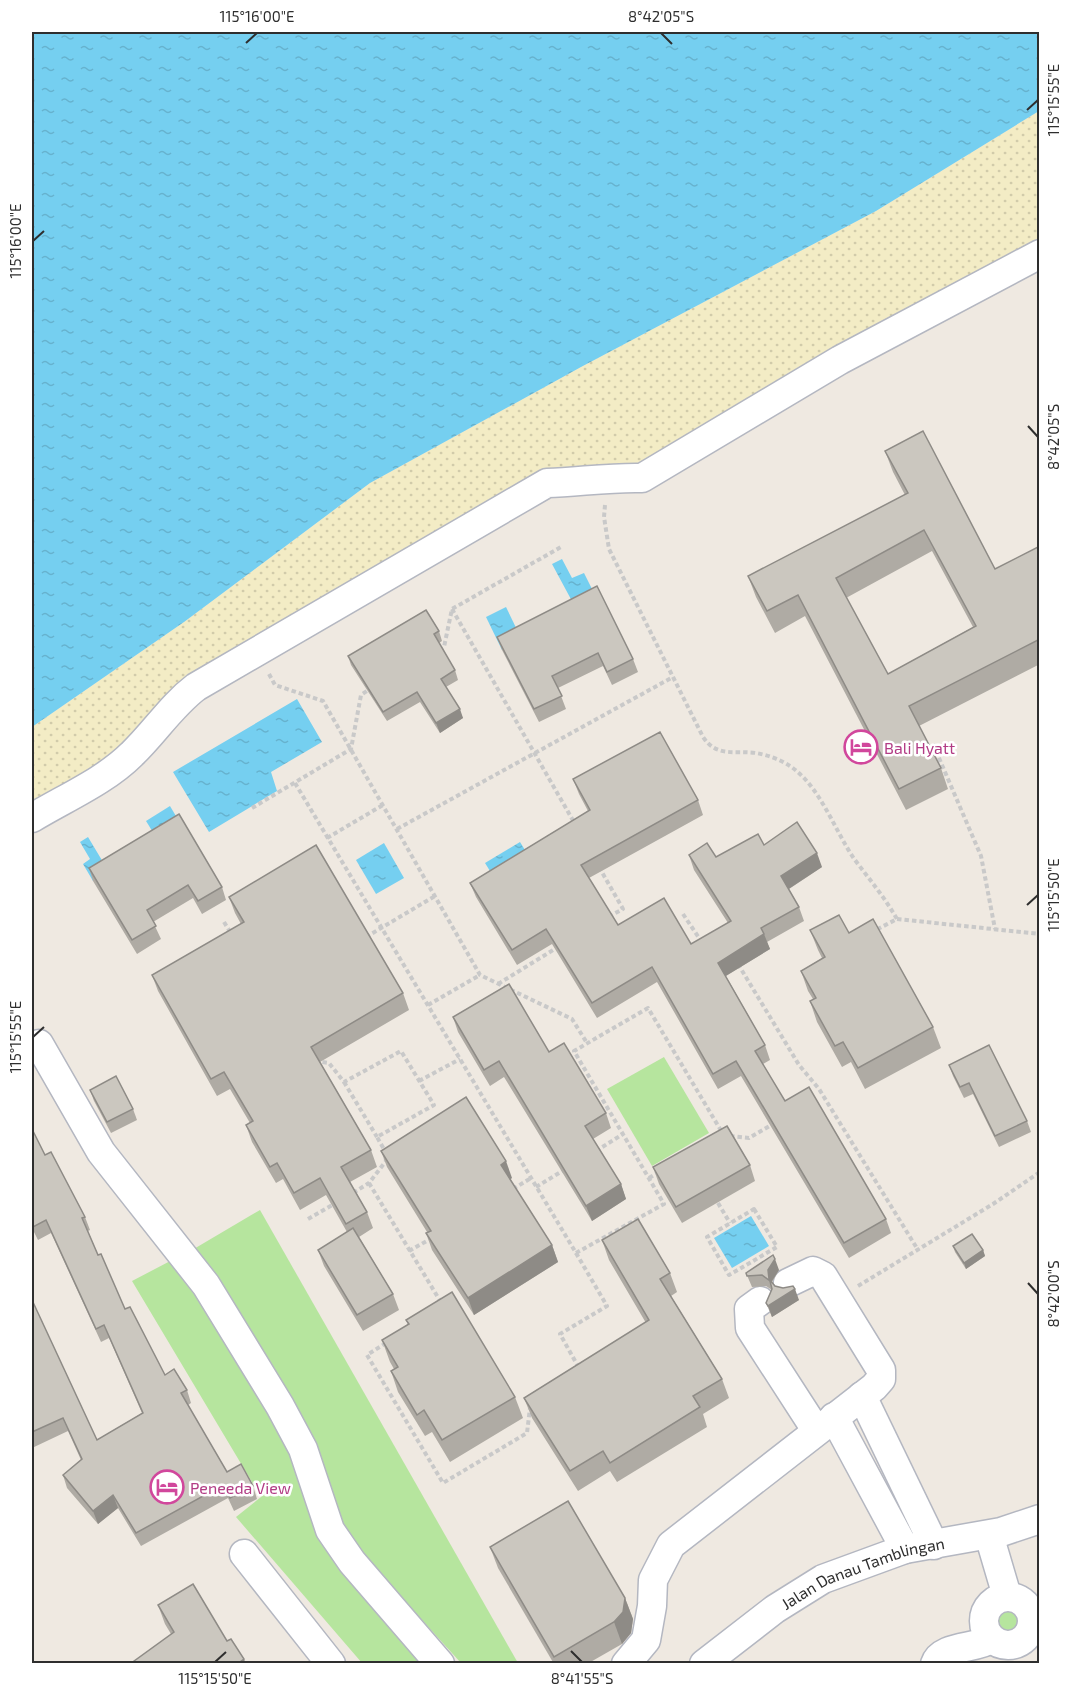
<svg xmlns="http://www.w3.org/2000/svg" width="1071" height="1695" viewBox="0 0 1071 1695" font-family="'Exo 2',sans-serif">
  <defs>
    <pattern id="sand-dots" width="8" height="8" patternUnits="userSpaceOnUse" patternTransform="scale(1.5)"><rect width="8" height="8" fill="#f3ecc5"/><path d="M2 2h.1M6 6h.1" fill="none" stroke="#d1cbaa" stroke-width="1.8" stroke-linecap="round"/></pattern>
    <pattern id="water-ripples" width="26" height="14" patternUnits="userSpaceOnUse" patternTransform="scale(1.5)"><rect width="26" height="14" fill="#75cff0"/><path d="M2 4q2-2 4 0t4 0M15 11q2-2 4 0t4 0" fill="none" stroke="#66b2ce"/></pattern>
  </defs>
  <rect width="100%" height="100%" fill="#efe9e1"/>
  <!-- grass -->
  <g fill="#b6e59e">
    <polygon points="664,1057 709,1133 652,1166 607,1089"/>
    <polygon points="260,1210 518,1663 461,1663 361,1553 187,1253"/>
    <polygon points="176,1258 423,1663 362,1663 236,1517 261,1497 132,1281"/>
    <circle cx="1008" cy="1620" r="15"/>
  </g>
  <!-- sand -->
  <polygon fill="url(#sand-dots)" points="1039,111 1039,254 642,478 546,483 255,651 32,818 32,727 184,622 370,483 581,367 876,211"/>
  <!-- water -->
  <g fill="url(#water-ripples)">
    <polygon points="32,32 1039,32 1039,111 876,211 581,367 370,483 184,622 32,727"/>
    <polygon points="562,559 572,578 584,573 594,593 573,603 552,564"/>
    <polygon points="506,607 522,640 502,650 486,617"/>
    <polygon points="297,699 322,742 271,772 277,791 209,832 173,772"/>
    <polygon points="170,806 183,828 159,842 146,821"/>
    <polygon points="88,837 109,872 93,881 83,864 90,859 80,842"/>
    <polygon points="520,842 533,863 498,884 485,863"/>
    <polygon points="384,843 404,878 376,894 356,860"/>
    <polygon points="751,1216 769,1246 732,1268 714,1238"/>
  </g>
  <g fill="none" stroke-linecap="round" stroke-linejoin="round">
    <defs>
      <g id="minor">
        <path d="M32,818C65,798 105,781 132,754C155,732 171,706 196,687L547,483C579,482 610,477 642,478L840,360L1040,254"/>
        <polyline points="39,1044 101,1152 206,1285 280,1406 303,1449 330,1530 352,1562 440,1664"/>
        <polyline points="760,1301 749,1309 750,1328 816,1430"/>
        <polyline points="862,1396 934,1545"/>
        <polyline points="834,1417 905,1549"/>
        <polyline points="989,1535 1007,1596"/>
        <polyline points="244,1554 331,1664"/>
        <circle cx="1008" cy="1621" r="24"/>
        <polyline points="626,1664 646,1640 652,1606 653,1580 671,1545 874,1387 881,1379 881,1370 823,1276 813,1271 788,1283"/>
        <path id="s1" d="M704,1664L775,1609L823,1579L905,1549L1001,1532L1040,1519"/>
        <path d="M935,1664C941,1645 976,1649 991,1639"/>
      </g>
    </defs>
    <!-- minor casing -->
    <use href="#minor" stroke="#b4b7c1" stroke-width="31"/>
    <!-- path -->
    <g stroke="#c9c9c9" stroke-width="4" stroke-dasharray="4.5 3" stroke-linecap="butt">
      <path d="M605,505L604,517L609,549L703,737C717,758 735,750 756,753C768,755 781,760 790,766C821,787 834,830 855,860C870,880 885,898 897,919L874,931"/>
      <polyline points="452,609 575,824"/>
      <polyline points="439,650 444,647 452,609 561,547"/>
      <polyline points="269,674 275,685 323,701 480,975 572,1019 587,1043"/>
      <polyline points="933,744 981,856 995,929"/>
      <polyline points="295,783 576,1253 664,1204 574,1051 648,1008 723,1134"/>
      <polyline points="252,808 351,749 361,695 370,689"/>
      <polyline points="397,829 673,677"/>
      <polyline points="327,838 383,805"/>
      <polyline points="599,867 623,909 608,917"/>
      <polyline points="683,914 701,941"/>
      <polyline points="897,919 1040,934"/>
      <polyline points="224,922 232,935"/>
      <polyline points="366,937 435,896"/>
      <polyline points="738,964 799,1065 819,1089 918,1250"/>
      <polyline points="498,984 558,947"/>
      <polyline points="428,1005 480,975"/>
      <polyline points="315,1061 329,1063 344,1082 401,1051 434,1105 377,1137 385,1151 386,1161 369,1183 353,1193"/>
      <polyline points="419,1081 460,1059"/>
      <polyline points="344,1082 377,1137"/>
      <polyline points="730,1136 749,1138 773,1124"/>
      <polyline points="596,1151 623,1134"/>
      <polyline points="649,1178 659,1172"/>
      <polyline points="369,1183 442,1304"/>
      <polyline points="536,1187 564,1170"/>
      <polyline points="513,1189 531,1178"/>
      <polyline points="718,1203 730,1223"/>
      <polygon points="754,1209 777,1247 729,1275 707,1237"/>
      <polyline points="308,1219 336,1203"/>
      <polyline points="409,1251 432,1238"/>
      <polyline points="576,1253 607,1306 560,1334 579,1368"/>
      <polyline points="858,1286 993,1204 1040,1172"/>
      <polyline points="386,1343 367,1355 443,1483 527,1433 530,1408"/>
    </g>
    <!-- minor -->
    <use href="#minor" stroke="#fff" stroke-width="28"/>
  </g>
  <!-- wall -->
  <g fill="#afaba4" fill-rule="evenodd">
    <path d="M885,451L995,569L1040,546V664L919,726L941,768L948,789L906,810L805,616L775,633L756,597L748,576L905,495L893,472ZM932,551L973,627L888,674L846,598Z"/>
    <polygon points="439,631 442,641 439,643 455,670 458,680 446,687 463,718 440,733 420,702 387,721 351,665 348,656"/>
    <polygon points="497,637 633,659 638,672 612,685 603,666 558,688 566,709 539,722 502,650"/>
    <polygon points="573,779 698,800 703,815 589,878 618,925 691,944 728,923 694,870 689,855 716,857 764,845 822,867 789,889 799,907 804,921 767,942 770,949 726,976 765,1045 770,1060 763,1064 785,1101 886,1219 891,1233 849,1258 741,1076 718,1089 657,982 597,1018 552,944 517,965 476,897 470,883 588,811 579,794"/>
    <polygon points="89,868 222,887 226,900 202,914 193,898 153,922 161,939 137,954 93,881"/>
    <polygon points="229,897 403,993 409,1010 320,1062 371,1150 377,1167 350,1182 367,1212 373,1228 359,1237 393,1294 399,1310 363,1331 324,1266 318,1250 347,1232 326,1195 300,1210 283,1179 276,1183 252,1142 246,1125 250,1123 230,1089 217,1096 158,991 152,975 241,924 235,913"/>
    <polygon points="810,930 849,933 933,1027 941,1048 865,1089 851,1062 842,1067 817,1022 810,1001 813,999 808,991 801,971 822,958 818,950"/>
    <polygon points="453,1017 549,1052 606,1113 611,1128 593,1139 621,1184 626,1199 592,1221 504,1077 490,1086 458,1032"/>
    <polygon points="949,1065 1027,1121 1031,1132 999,1147 973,1094 964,1098 953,1076"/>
    <polygon points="90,1090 133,1109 137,1120 111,1133 94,1101"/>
    <polygon points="32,1129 45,1155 85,1217 90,1230 88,1231 98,1255 125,1309 165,1375 187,1390 191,1403 188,1405 227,1472 253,1486 257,1499 234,1511 228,1498 141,1546 118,1508 98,1524 67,1488 63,1475 81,1460 68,1431 32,1448 32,1300 97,1440 142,1413 109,1338 101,1342 51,1233 38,1240 32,1228"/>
    <polygon points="381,1151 512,1178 510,1179 552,1245 558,1262 474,1315 432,1250 426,1233 427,1232 387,1167"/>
    <polygon points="750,1165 755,1181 682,1223 659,1184 653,1167"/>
    <polygon points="602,1240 670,1273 677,1292 671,1296 722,1379 729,1398 703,1414 707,1427 617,1482 610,1471 578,1491 532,1418 524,1398 646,1323 609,1260"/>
    <polygon points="953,1246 983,1250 985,1256 966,1269 955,1252"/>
    <polygon points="779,1270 772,1282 775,1286 799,1300 772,1317 766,1303 772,1290 766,1286 752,1287 746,1273"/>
    <polygon points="406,1320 515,1397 523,1418 450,1462 432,1432 425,1436 398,1392 391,1371 394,1369 390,1362 382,1340 408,1325"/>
    <polygon points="490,1547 625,1598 633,1619 631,1633 622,1644 587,1664 554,1664 498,1568"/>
    <polygon points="158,1605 227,1641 171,1634 165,1624"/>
  </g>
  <!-- shaded-wall -->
  <g fill="#8e8b86">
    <polygon points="460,709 463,718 440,733 436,723"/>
    <polygon points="817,853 822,867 787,890 781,876"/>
    <polygon points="764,934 770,949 724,977 718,963"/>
    <polygon points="506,1161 512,1178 507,1181 501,1165"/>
    <polygon points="621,1184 626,1199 592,1221 586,1206"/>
    <polygon points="552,1245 558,1262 474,1315 468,1298"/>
    <polygon points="983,1250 985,1256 966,1269 964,1263"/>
    <polygon points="775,1259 779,1270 772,1281 773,1291 769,1279 768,1270"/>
    <polygon points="795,1289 799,1300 772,1317 768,1306"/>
    <polygon points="113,1495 118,1508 98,1524 93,1511"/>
    <polygon points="625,1598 633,1619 631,1633 622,1644 614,1622"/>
    <polygon points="244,1659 246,1664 237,1664"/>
  </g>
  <!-- building -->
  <g fill="#cbc7bf" stroke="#8e8b86" stroke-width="1.5" fill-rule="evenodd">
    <path d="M923,431L995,569L1040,546V639L909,706L941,768L899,789L798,595L767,611L748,576L908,493L885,451ZM924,530L976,626L888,674L836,578Z"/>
    <polygon points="597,586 633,659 607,672 598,653 552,676 562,696 534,709 497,637"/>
    <polygon points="426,610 439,631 434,634 455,670 441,679 460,709 436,723 417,692 383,712 348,656"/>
    <polygon points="660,732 698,800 581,865 618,925 664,898 691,944 731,921 689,855 707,843 716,857 758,834 764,845 797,822 817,853 781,876 799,907 761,928 764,934 718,963 765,1045 755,1051 785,1101 809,1087 886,1219 844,1243 736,1061 713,1074 652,967 592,1003 546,929 512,950 470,883 590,810 573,779"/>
    <polygon points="179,814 222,887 198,901 188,885 147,910 156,926 132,940 89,868"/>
    <polygon points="316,845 403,993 311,1047 371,1150 341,1167 367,1212 346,1224 320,1178 294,1193 277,1163 270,1167 246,1125 253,1121 224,1072 211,1079 152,975 244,922 229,897"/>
    <polygon points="839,915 849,933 873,919 933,1027 858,1068 843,1042 835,1046 810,1001 816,998 801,971 825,957 810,930"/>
    <polygon points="509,984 549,1052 564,1043 606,1113 585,1126 621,1184 586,1206 499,1061 484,1070 453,1017"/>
    <polygon points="989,1045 1027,1121 995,1136 969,1083 960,1087 949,1065"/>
    <polygon points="116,1076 133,1109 107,1122 90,1090"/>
    <polygon points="466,1097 506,1161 501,1165 552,1245 468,1298 426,1233 431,1231 381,1151"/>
    <polygon points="727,1126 750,1165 676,1207 653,1167"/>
    <polygon points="32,1129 45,1155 51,1152 85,1217 82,1218 98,1255 101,1254 125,1309 130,1307 165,1375 174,1369 187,1390 181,1393 227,1472 241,1464 253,1486 230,1498 223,1485 136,1533 113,1495 93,1511 63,1475 82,1459 63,1418 32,1432 32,1300 97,1440 143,1413 104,1325 96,1329 46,1220 33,1227 32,1224"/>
    <polygon points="638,1219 670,1273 660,1279 722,1379 693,1396 700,1407 610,1463 603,1451 570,1471 524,1398 649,1320 602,1240"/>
    <polygon points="353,1228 393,1294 357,1315 318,1250"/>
    <polygon points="972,1234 983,1250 964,1263 953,1246"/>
    <polygon points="773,1255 775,1259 768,1270 769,1279 775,1286 783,1288 793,1286 795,1289 768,1306 766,1303 772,1289 770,1281 762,1275 747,1276 746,1273"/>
    <polygon points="452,1292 515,1397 442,1440 424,1410 417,1415 391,1371 398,1367 382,1340 409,1324 406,1320"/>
    <polygon points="568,1501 625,1598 623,1612 614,1622 554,1657 490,1547"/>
    <polygon points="193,1584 227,1641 231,1639 244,1659 237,1664 130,1664 174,1632 158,1605"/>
  </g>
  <!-- ticks -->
  <path fill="none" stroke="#2e2e2e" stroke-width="2" d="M661,33L672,44M246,43L257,33M1027,110L1038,100M33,241L44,231M1028,426L1038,437M1027,905L1038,895M33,1037L44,1027M1028,1283L1038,1294M571,1651L582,1662M215,1662L226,1652"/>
  <!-- icons -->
  <defs>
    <symbol id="hotel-ring" viewBox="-11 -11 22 22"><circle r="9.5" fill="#fff" stroke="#d1479c" stroke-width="1.5"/><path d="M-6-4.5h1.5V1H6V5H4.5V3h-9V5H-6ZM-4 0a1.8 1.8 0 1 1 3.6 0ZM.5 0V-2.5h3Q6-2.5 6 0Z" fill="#d1479c"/></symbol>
  </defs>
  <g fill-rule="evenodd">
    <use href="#hotel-ring" x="842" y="728" width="38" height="38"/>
    <use href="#hotel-ring" x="148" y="1468" width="38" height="38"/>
  </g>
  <g text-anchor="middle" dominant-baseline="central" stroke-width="5" stroke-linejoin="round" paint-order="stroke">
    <!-- hotel labels -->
    <g font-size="16" fill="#b23c85" stroke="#fff" text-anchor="start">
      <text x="884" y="747">Bali Hyatt</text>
      <text x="190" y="1487">Peneeda View</text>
    </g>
    <!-- street labels -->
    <g font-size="16" fill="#2e2e2e" stroke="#fff">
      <text stroke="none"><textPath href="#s1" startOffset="186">Jalan Danau Tamblingan</textPath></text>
    </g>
  </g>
  <!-- border -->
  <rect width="1071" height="1695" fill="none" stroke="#ffffff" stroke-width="66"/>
  <rect x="33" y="33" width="1005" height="1629" fill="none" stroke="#2e2e2e" stroke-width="2"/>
  <g font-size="15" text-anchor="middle" fill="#2e2e2e">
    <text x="257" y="22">115°16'00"E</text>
    <text x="661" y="22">8°42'05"S</text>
    <text transform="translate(1054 100) rotate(-90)" y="5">115°15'55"E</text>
    <text transform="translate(16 241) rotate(-90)" y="5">115°16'00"E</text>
    <text transform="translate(1054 437) rotate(-90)" y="5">8°42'05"S</text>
    <text transform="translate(1054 895) rotate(-90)" y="5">115°15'50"E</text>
    <text transform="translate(16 1037) rotate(-90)" y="5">115°15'55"E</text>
    <text transform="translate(1054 1294) rotate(-90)" y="5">8°42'00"S</text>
    <text x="215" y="1684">115°15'50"E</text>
    <text x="582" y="1684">8°41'55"S</text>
  </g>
</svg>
